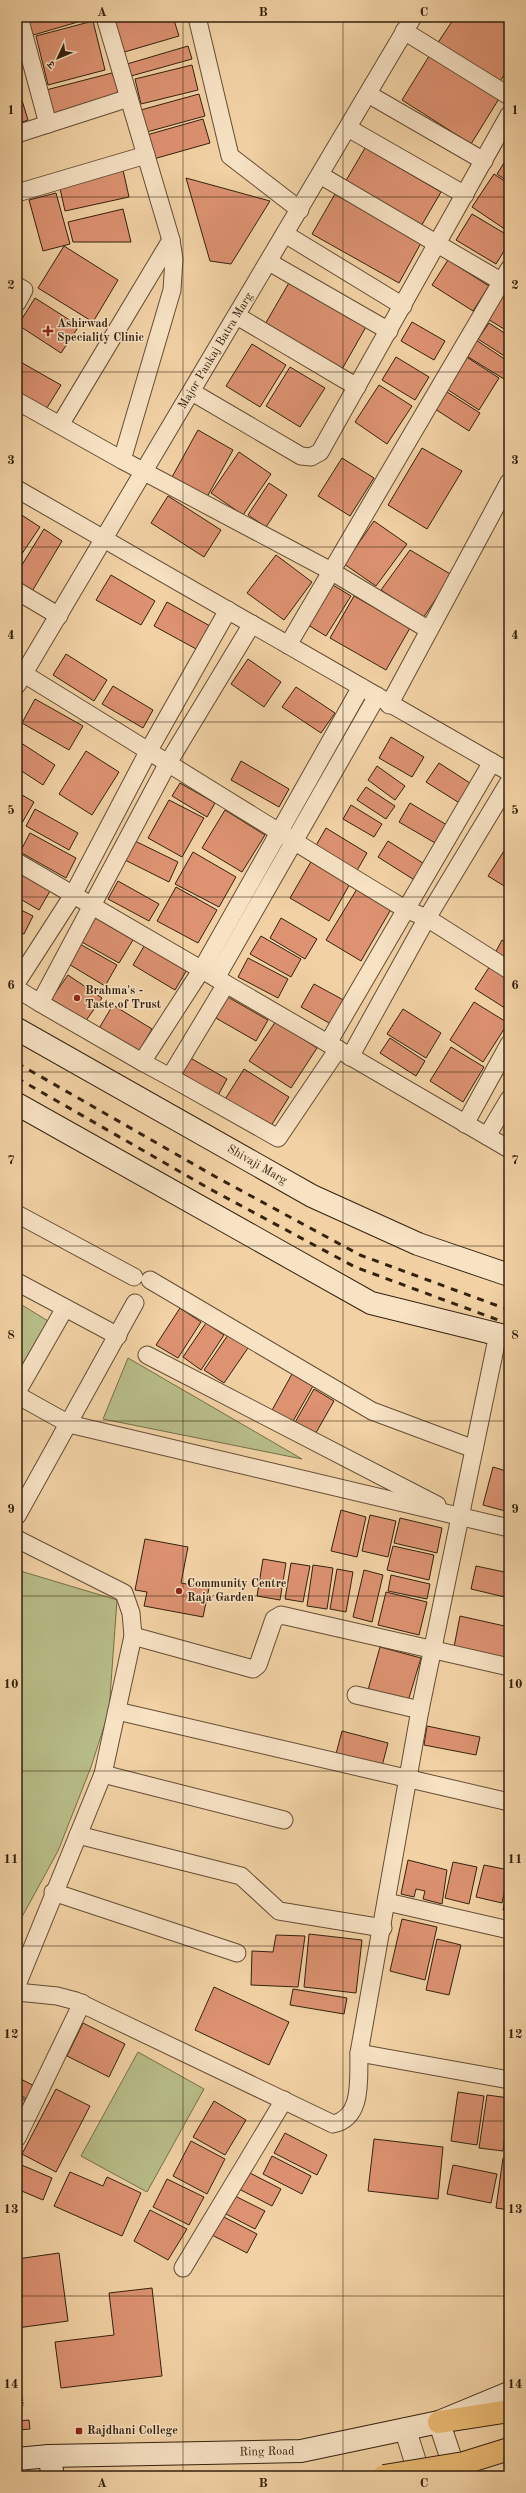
<svg xmlns="http://www.w3.org/2000/svg" width="526" height="2493" viewBox="0 0 526 2493" font-family="'Old Standard TT','Noto Serif Devanagari',serif">
  <rect width="100%" height="100%" fill="#f2d2a5"/>
  <filter id="stains"><feTurbulence type="fractalNoise" baseFrequency=".005" numOctaves="4"/><feColorMatrix values="0 0 0 0 .2 0 0 0 0 .09 0 0 0 0 .02 0 0 0 .5 -.17"/></filter>
  <radialGradient id="worn" r=".72"><stop offset=".6" stop-color="#630" stop-opacity="0"/><stop offset="1" stop-color="#630" stop-opacity=".3"/></radialGradient>
  <!-- green -->
  <g fill="#b8bd88" stroke="#766f4b">
    <polygon points="17,1302 48,1321 21,1367 17,1364"/>
    <polygon points="128,1358 302,1459 103,1419"/>
    <polygon points="17,1570 117,1600 109,1711 91,1767 58,1851 17,1926"/>
    <polygon points="138,2052 204,2089 147,2192 81,2156"/>
  </g>
  <!-- building -->
  <g fill="#dd9272" stroke="#34210e">
    <polygon points="24,17 95,17 30,36"/>
    <polygon points="113,17 173,17 179,36 121,53"/>
    <polygon points="455,17 502,17 509,22 509,68 498,84 437,44"/>
    <polygon points="93,21 105,70 48,85 36,36"/>
    <polygon points="188,46 192,59 131,76 127,64"/>
    <polygon points="431,53 500,97 471,144 402,100"/>
    <polygon points="192,65 198,90 141,104 135,79"/>
    <polygon points="112,73 122,97 53,114 46,90"/>
    <polygon points="17,84 28,120 17,124"/>
    <polygon points="199,94 205,116 143,133 137,111"/>
    <polygon points="203,119 210,143 150,160 143,136"/>
    <polygon points="365,148 441,192 420,228 344,184"/>
    <polygon points="509,155 509,182 497,174"/>
    <polygon points="123,170 129,197 65,211 59,184"/>
    <polygon points="494,174 509,184 509,232 472,207"/>
    <polygon points="186,178 270,201 231,264 210,261"/>
    <polygon points="56,193 70,244 43,251 29,200"/>
    <polygon points="335,194 421,243 399,283 312,234"/>
    <polygon points="123,209 131,242 73,242 68,222"/>
    <polygon points="472,214 509,236 509,243 496,264 456,240"/>
    <polygon points="64,246 118,280 93,322 38,288"/>
    <polygon points="448,260 489,286 473,311 432,285"/>
    <polygon points="290,281 367,325 341,371 264,326"/>
    <polygon points="501,293 509,298 509,332 486,318"/>
    <polygon points="35,298 79,326 61,353 18,325"/>
    <polygon points="412,322 445,341 434,360 401,341"/>
    <polygon points="489,323 509,336 509,359 478,339"/>
    <polygon points="470,336 509,362 509,369 504,379 460,352"/>
    <polygon points="252,344 286,365 260,407 226,386"/>
    <polygon points="465,356 499,378 479,410 445,388"/>
    <polygon points="396,357 429,377 415,400 382,380"/>
    <polygon points="17,360 61,385 45,411 17,395"/>
    <polygon points="290,367 325,388 300,427 266,406"/>
    <polygon points="379,385 412,406 387,444 355,422"/>
    <polygon points="444,390 480,413 469,431 432,407"/>
    <polygon points="198,430 233,450 207,497 172,477"/>
    <polygon points="422,448 462,471 427,529 388,505"/>
    <polygon points="239,452 271,474 243,515 211,493"/>
    <polygon points="342,458 374,478 350,516 318,496"/>
    <polygon points="269,483 287,495 266,527 248,515"/>
    <polygon points="168,496 221,530 204,557 151,523"/>
    <polygon points="17,512 40,527 17,561"/>
    <polygon points="374,521 407,544 376,586 344,564"/>
    <polygon points="44,529 62,541 31,593 17,585 17,573"/>
    <polygon points="410,550 452,575 423,618 381,590"/>
    <polygon points="276,555 312,582 284,620 247,593"/>
    <polygon points="111,575 155,601 141,625 96,600"/>
    <polygon points="333,585 351,596 326,636 308,625"/>
    <polygon points="354,596 410,628 386,670 330,638"/>
    <polygon points="167,602 210,626 198,650 154,626"/>
    <polygon points="66,654 107,680 94,701 53,675"/>
    <polygon points="248,659 281,682 264,707 231,684"/>
    <polygon points="113,686 153,710 143,728 102,704"/>
    <polygon points="296,687 335,713 321,733 282,707"/>
    <polygon points="35,699 83,726 69,750 22,723"/>
    <polygon points="391,737 424,757 412,777 379,758"/>
    <polygon points="18,741 55,765 43,785 17,768"/>
    <polygon points="86,751 119,772 92,815 59,794"/>
    <polygon points="241,761 289,789 279,807 231,780"/>
    <polygon points="439,763 473,785 461,804 426,782"/>
    <polygon points="377,766 405,786 395,800 368,780"/>
    <polygon points="180,783 215,803 207,817 172,796"/>
    <polygon points="366,787 395,806 386,819 357,800"/>
    <polygon points="17,792 34,802 22,823 17,820"/>
    <polygon points="169,800 204,818 182,857 148,838"/>
    <polygon points="410,803 452,828 442,847 399,822"/>
    <polygon points="351,805 382,824 374,837 343,819"/>
    <polygon points="35,809 78,833 69,850 26,826"/>
    <polygon points="225,810 265,835 242,872 202,848"/>
    <polygon points="326,828 367,853 355,874 314,849"/>
    <polygon points="30,833 76,858 66,878 20,852"/>
    <polygon points="135,841 178,862 169,882 125,860"/>
    <polygon points="388,841 426,865 416,881 378,857"/>
    <polygon points="504,851 509,853 509,889 488,876"/>
    <polygon points="193,852 236,877 219,907 175,884"/>
    <polygon points="312,860 351,882 329,921 290,898"/>
    <polygon points="17,872 50,891 39,910 17,897"/>
    <polygon points="118,881 159,904 149,921 108,899"/>
    <polygon points="360,884 394,904 361,961 326,940"/>
    <polygon points="176,887 217,910 198,943 157,921"/>
    <polygon points="17,908 33,916 24,934 17,931"/>
    <polygon points="94,917 133,940 119,963 80,941"/>
    <polygon points="281,918 317,939 305,959 270,938"/>
    <polygon points="261,936 301,959 291,977 250,954"/>
    <polygon points="502,940 509,944 509,967 493,957"/>
    <polygon points="78,943 117,965 105,986 67,963"/>
    <polygon points="146,943 188,968 175,990 133,965"/>
    <polygon points="248,958 288,979 278,998 238,977"/>
    <polygon points="490,966 509,979 508,1010 475,989"/>
    <polygon points="68,975 102,998 85,1022 51,999"/>
    <polygon points="314,984 349,1003 336,1027 301,1007"/>
    <polygon points="226,996 268,1020 256,1041 214,1017"/>
    <polygon points="474,1002 508,1023 483,1062 450,1040"/>
    <polygon points="113,1005 152,1029 138,1053 98,1030"/>
    <polygon points="403,1009 441,1033 426,1058 387,1034"/>
    <polygon points="276,1021 317,1048 291,1088 249,1061"/>
    <polygon points="390,1038 425,1061 416,1076 380,1053"/>
    <polygon points="451,1047 484,1067 463,1102 430,1081"/>
    <polygon points="187,1056 227,1079 216,1099 176,1077"/>
    <polygon points="244,1069 289,1097 269,1129 224,1101"/>
    <polygon points="180,1308 201,1322 178,1358 156,1345"/>
    <polygon points="206,1323 224,1335 201,1370 183,1357"/>
    <polygon points="230,1332 250,1345 224,1383 204,1370"/>
    <polygon points="292,1374 313,1386 292,1423 271,1412"/>
    <polygon points="314,1389 334,1401 313,1438 293,1426"/>
    <polygon points="493,1467 509,1472 509,1512 483,1505"/>
    <polygon points="341,1510 366,1517 357,1557 331,1551"/>
    <polygon points="370,1515 396,1521 388,1557 362,1551"/>
    <polygon points="400,1518 442,1528 437,1553 394,1543"/>
    <polygon points="145,1539 188,1547 181,1583 209,1588 203,1617 144,1606 147,1592 135,1590"/>
    <polygon points="393,1546 434,1555 429,1580 387,1570"/>
    <polygon points="263,1559 286,1563 280,1600 257,1596"/>
    <polygon points="291,1563 310,1566 303,1602 285,1599"/>
    <polygon points="313,1565 333,1568 327,1609 307,1606"/>
    <polygon points="476,1566 509,1573 509,1598 471,1589"/>
    <polygon points="337,1569 353,1572 346,1612 330,1609"/>
    <polygon points="364,1570 383,1575 372,1622 353,1617"/>
    <polygon points="391,1575 430,1584 427,1599 388,1591"/>
    <polygon points="386,1592 427,1602 419,1635 378,1625"/>
    <polygon points="460,1616 509,1627 506,1658 454,1647"/>
    <polygon points="380,1647 421,1658 408,1701 368,1690"/>
    <polygon points="427,1726 480,1737 476,1755 424,1745"/>
    <polygon points="342,1731 388,1743 382,1766 336,1754"/>
    <polygon points="408,1860 447,1870 442,1904 423,1899 425,1891 416,1889 414,1897 401,1894"/>
    <polygon points="453,1862 477,1867 469,1904 445,1898"/>
    <polygon points="484,1865 509,1870 502,1903 476,1897"/>
    <polygon points="509,1879 509,1911 503,1910"/>
    <polygon points="402,1919 437,1927 425,1980 390,1971"/>
    <polygon points="309,1934 362,1940 356,1993 304,1987"/>
    <polygon points="276,1935 305,1936 298,1987 251,1985 252,1951 273,1952"/>
    <polygon points="437,1939 461,1945 449,1995 426,1990"/>
    <polygon points="214,1987 289,2022 269,2065 195,2030"/>
    <polygon points="293,1989 347,1998 344,2014 290,2005"/>
    <polygon points="83,2023 125,2044 109,2077 67,2056"/>
    <polygon points="17,2077 38,2088 31,2101 17,2094"/>
    <polygon points="56,2089 90,2106 56,2172 22,2154"/>
    <polygon points="458,2092 484,2096 477,2145 451,2141"/>
    <polygon points="487,2095 509,2098 503,2151 479,2148"/>
    <polygon points="17,2096 31,2103 25,2113 17,2109"/>
    <polygon points="214,2101 246,2120 225,2155 193,2137"/>
    <polygon points="285,2133 327,2155 317,2175 274,2153"/>
    <polygon points="374,2139 443,2147 438,2199 368,2191"/>
    <polygon points="191,2141 225,2159 207,2194 173,2176"/>
    <polygon points="272,2156 311,2176 302,2194 263,2174"/>
    <polygon points="503,2158 509,2159 509,2210 496,2208"/>
    <polygon points="17,2163 52,2178 43,2200 17,2189"/>
    <polygon points="453,2165 497,2174 491,2203 447,2194"/>
    <polygon points="70,2172 103,2186 107,2177 141,2193 122,2236 54,2206"/>
    <polygon points="248,2172 281,2189 272,2206 239,2189"/>
    <polygon points="167,2179 204,2197 189,2225 153,2207"/>
    <polygon points="233,2195 265,2211 255,2229 224,2213"/>
    <polygon points="150,2210 187,2229 168,2260 134,2241"/>
    <polygon points="218,2214 257,2234 247,2253 208,2233"/>
    <polygon points="59,2253 68,2321 17,2328 17,2259"/>
    <polygon points="152,2288 162,2376 61,2388 55,2342 114,2335 109,2293"/>
    <polygon points="29,2420 30,2429 19,2430 18,2421"/>
  </g>
  <g fill="none" stroke-linecap="round" stroke-linejoin="round">
    <defs>
      <g id="minor">
        <polyline points="19,17 48,124"/>
        <polyline points="105,17 171,240 174,259 172,290 122,460 331,571 429,630"/>
        <polyline points="197,17 230,156 300,210"/>
        <polyline points="404,31 509,96"/>
        <polyline points="368,94 484,161"/>
        <polyline points="348,128 465,195"/>
        <polyline points="17,134 129,98"/>
        <polyline points="320,175 509,286"/>
        <polyline points="17,193 146,155"/>
        <polyline points="285,234 403,306"/>
        <polyline points="269,262 389,331"/>
        <polyline points="17,286 24,290 17,303"/>
        <polyline points="237,316 357,387"/>
        <polyline points="192,392 301,456 311,457 320,452 509,115"/>
        <polyline points="17,401 122,460"/>
        <polyline points="60,425 171,240"/>
        <polyline points="17,489 509,772"/>
        <polyline points="17,591 59,616"/>
        <polyline points="252,624 168,763 40,1003 142,1062 202,969 361,687"/>
        <polyline points="288,645 509,269"/>
        <path d="M24,674C151,752 277,832 405,909L427,918L509,970"/>
        <polyline points="17,685 413,17"/>
        <polyline points="389,705 509,482"/>
        <polyline points="17,862 509,1149"/>
        <polyline points="216,978 377,696"/>
        <polyline points="17,982 73,895 149,750 228,610"/>
        <polyline points="226,984 170,1077 278,1138 338,1049"/>
        <polyline points="17,989 40,1003"/>
        <polyline points="328,1043 492,762"/>
        <polyline points="350,1057 427,918 509,782"/>
        <polyline points="142,1062 170,1077"/>
        <polyline points="465,1124 509,1044"/>
        <polyline points="487,1136 509,1099"/>
        <polyline points="17,1214 134,1277"/>
        <polyline points="150,1280 372,1411 474,1449"/>
        <polyline points="17,1282 118,1336"/>
        <polyline points="147,1355 437,1505"/>
        <polyline points="17,1392 65,1308"/>
        <polyline points="17,1395 69,1424 509,1528"/>
        <polyline points="17,1516 135,1303"/>
        <polyline points="17,1539 124,1593 131,1613 133,1636"/>
        <polyline points="356,1695 420,1710"/>
        <polyline points="117,1711 509,1802"/>
        <polyline points="103,1774 284,1820"/>
        <polyline points="78,1835 241,1876 279,1911 383,1928"/>
        <polyline points="53,1892 237,1953"/>
        <polyline points="387,1902 509,1930"/>
        <polyline points="17,1985 103,1774 133,1636 253,1669 258,1665 274,1619 281,1615 509,1667"/>
        <path d="M17,1992L57,1996L76,2001L333,2124C364,2118 358,2077 359,2053L420,1710L498,1334"/>
        <polyline points="359,2053 509,2080"/>
        <polyline points="17,2138 82,2003"/>
        <polyline points="183,2268 284,2100"/>
      </g>
      <g id="tertiary">
        <polyline points="439,2422 457,2476"/>
        <polyline points="405,2429 420,2476"/>
      </g>
      <g id="secondary">
        <polyline points="17,1029 312,1196 418,1244 509,1275"/>
        <polyline points="17,1104 371,1303 509,1337"/>
        <polyline points="49,2456 53,2476"/>
        <polyline points="17,2459 49,2456 301,2451 439,2422 509,2393"/>
      </g>
      <polyline id="primary" points="439,2422 509,2411"/>
    </defs>
    <!-- minor casing -->
    <use href="#minor" stroke="#644d34" stroke-width="19"/>
    <!-- tertiary casing -->
    <use href="#tertiary" stroke="#644d34" stroke-width="23"/>
    <!-- secondary casing -->
    <use href="#secondary" stroke="#34210e" stroke-width="24"/>
    <!-- primary casing -->
    <use href="#primary" stroke="#34210e" stroke-width="24"/>
    <!-- path -->
    <polyline stroke="#34210e" stroke-width="2.5" stroke-dasharray="1 2" stroke-linecap="butt" points="17,2367 23,2406"/>
    <!-- minor -->
    <use href="#minor" stroke="#f7e2c4" stroke-width="17"/>
    <!-- tertiary -->
    <use href="#tertiary" stroke="#f7e2c4" stroke-width="21"/>
    <!-- secondary -->
    <use href="#secondary" stroke="#f7e2c4" stroke-width="22"/>
    <!-- primary -->
    <use href="#primary" stroke="#e9b972" stroke-width="22"/>
    <!-- rail -->
    <g stroke="#34210e" stroke-width="3" stroke-dasharray="7 7" stroke-linecap="butt">
      <polyline points="17,1063 216,1177 360,1255 509,1310"/>
      <polyline points="17,1078 210,1189 355,1267 509,1324"/>
    </g>
    <defs>
      <polyline id="primary-bridge" points="384,2476 464,2463 509,2449"/>
    </defs>
    <!-- primary-bridge casing -->
    <use href="#primary-bridge" stroke="#34210e" stroke-width="24" stroke-linecap="butt"/>
    <!-- primary-bridge -->
    <use href="#primary-bridge" stroke="#e9b972" stroke-width="22"/>
  </g>
  <!-- grid -->
  <path fill="none" stroke="#34210e" stroke-width="1" stroke-opacity="0.55" d="M183,17V2476M343,17V2476M17,197H509M17,372H509M17,547H509M17,722H509M17,897H509M17,1072H509M17,1246H509M17,1421H509M17,1596H509M17,1771H509M17,1946H509M17,2121H509M17,2296H509"/>
  <!-- markers -->
  <g fill="#8f2418" stroke="#f7e2c4" stroke-width="1.5">
    <path d="M46 325h4v4h4v4h-4v4h-4v-4h-4v-4h4z"/>
    <circle cx="77" cy="998" r="4"/>
    <circle cx="179" cy="1591" r="4"/>
    <rect x="75" y="2427" width="8" height="8" rx="2"/>
  </g>
  <g text-anchor="middle" dominant-baseline="central" stroke-width="3" stroke-linejoin="round" paint-order="stroke">
    <!-- poi labels -->
    <g font-size="12" font-weight="bold" fill="#34210e" stroke="#f7e2c4" text-anchor="start">
      <text x="57" y="324">Ashirwad<tspan x="57" dy="14">Speciality Clinic</tspan></text>
      <text x="85" y="991">Brahma's -<tspan x="85" dy="14">Taste of Trust</tspan></text>
      <text x="187" y="1584">Community Centre<tspan x="187" dy="14">Raja Garden</tspan></text>
      <text x="87" y="2431">Rajdhani College</text>
    </g>
    <!-- street labels -->
    <g font-size="12" fill="#34210e" stroke="#f7e2c4">
      <text transform="translate(216 351) rotate(-59)">Major Pankaj Batra Marg</text>
      <text transform="translate(257 1165) rotate(30)">Shivaji Marg</text>
      <text transform="translate(267 2452) rotate(-1)">Ring Road</text>
    </g>
  </g>
  <!-- margin -->
  <rect width="526" height="2493" fill="none" stroke="#f2d2a5" stroke-width="44"/>
  <!-- north arrow -->
  <g transform="translate(58 58) rotate(226)" stroke="#f7e2c4" stroke-width="3" paint-order="stroke">
  <path d="M0-3L7 15L0 10L-7 15Z" fill="#34210e"/>
  <text y="-6" font-size="11" font-weight="bold" text-anchor="middle" fill="#34210e">उ</text>
  </g>
  <rect x="22" y="22" width="482" height="2449" fill="none" stroke="#34210e" stroke-width="1.5"/>
  <g font-size="13" text-anchor="middle" font-weight="bold" fill="#34210e">
    <text x="102" y="16">A</text>
    <text x="263" y="16">B</text>
    <text x="424" y="16">C</text>
    <text x="11" y="114">1</text>
    <text x="515" y="114">1</text>
    <text x="11" y="289">2</text>
    <text x="515" y="289">2</text>
    <text x="11" y="464">3</text>
    <text x="515" y="464">3</text>
    <text x="11" y="639">4</text>
    <text x="515" y="639">4</text>
    <text x="11" y="814">5</text>
    <text x="515" y="814">5</text>
    <text x="11" y="989">6</text>
    <text x="515" y="989">6</text>
    <text x="11" y="1164">7</text>
    <text x="515" y="1164">7</text>
    <text x="11" y="1339">8</text>
    <text x="515" y="1339">8</text>
    <text x="11" y="1513">9</text>
    <text x="515" y="1513">9</text>
    <text x="11" y="1688">10</text>
    <text x="515" y="1688">10</text>
    <text x="11" y="1863">11</text>
    <text x="515" y="1863">11</text>
    <text x="11" y="2038">12</text>
    <text x="515" y="2038">12</text>
    <text x="11" y="2213">13</text>
    <text x="515" y="2213">13</text>
    <text x="11" y="2388">14</text>
    <text x="515" y="2388">14</text>
    <text x="102" y="2487">A</text>
    <text x="263" y="2487">B</text>
    <text x="424" y="2487">C</text>
  </g>
  <rect width="100%" height="100%" filter="url(#stains)"/>
  <rect width="100%" height="100%" fill="url(#worn)"/>
</svg>
